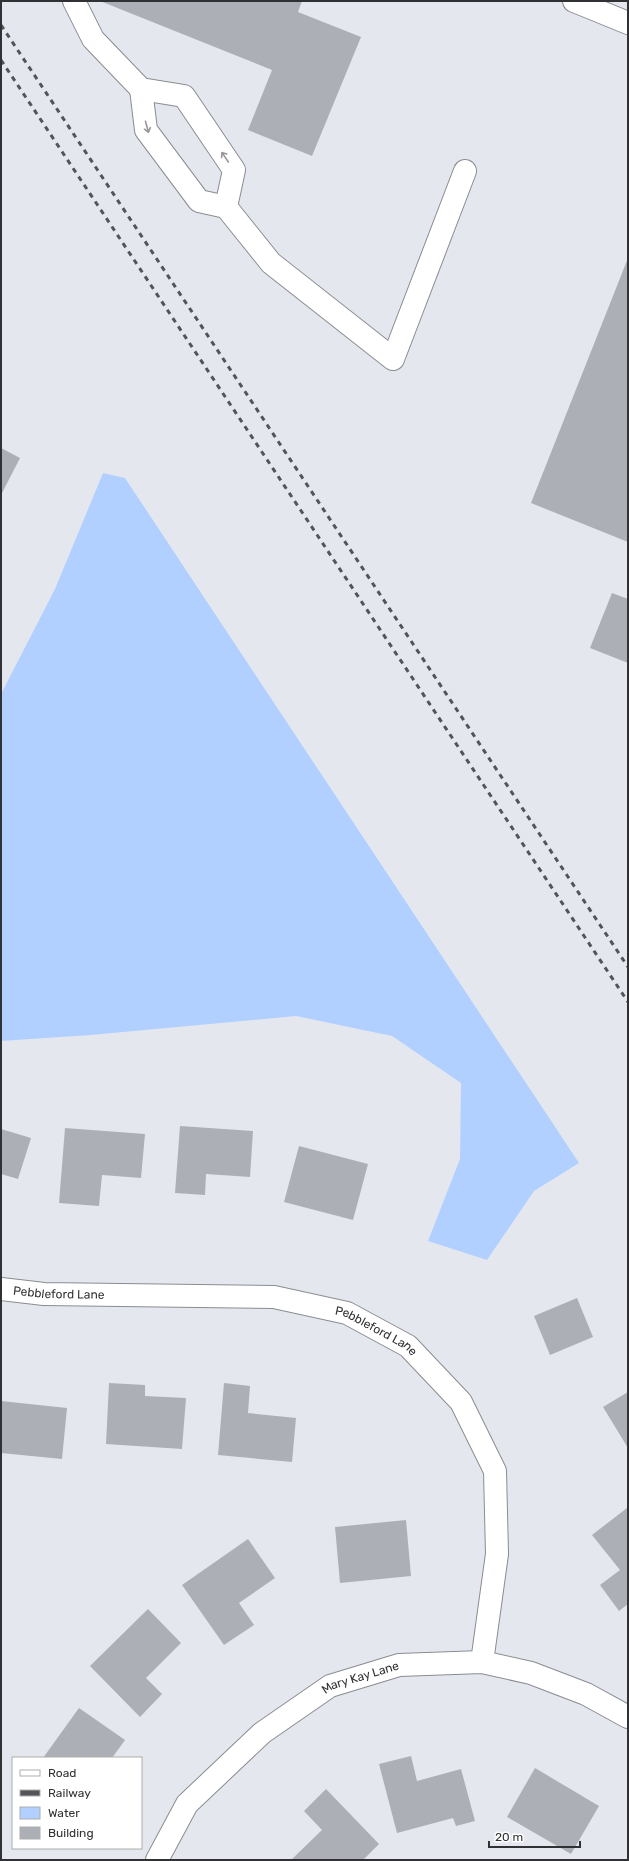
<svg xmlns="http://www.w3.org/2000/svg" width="629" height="1861" viewBox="0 0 629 1861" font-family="Rubik,sans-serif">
  <rect width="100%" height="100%" fill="#e4e8ee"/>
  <!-- water -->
  <polygon fill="#b2d0ff" points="103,473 125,478 579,1163 534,1191 487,1260 428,1241 460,1159 461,1083 392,1036 296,1016 91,1035 1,1041 1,694 55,589"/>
  <!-- building -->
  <g fill="#acb0b6">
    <polygon points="100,1 302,1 298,12 361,37 312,156 248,130 272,70"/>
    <polygon points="628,258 628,542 531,503"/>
    <polygon points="1,448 20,458 1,495"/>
    <polygon points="612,593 628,599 628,663 590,648"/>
    <polygon points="180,1126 253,1131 250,1177 206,1174 205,1195 175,1193"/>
    <polygon points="65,1128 145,1134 141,1178 102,1175 99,1206 59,1203"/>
    <polygon points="1,1129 31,1138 18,1179 1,1174"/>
    <polygon points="299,1146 368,1164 353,1220 284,1202"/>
    <polygon points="577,1298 593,1337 550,1355 534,1316"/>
    <polygon points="109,1383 145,1385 145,1396 186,1398 182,1449 106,1444"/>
    <polygon points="224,1383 250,1386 248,1413 296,1418 292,1462 218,1455"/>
    <polygon points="628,1392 628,1448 603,1407"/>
    <polygon points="1,1401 67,1408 62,1459 1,1453"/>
    <polygon points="627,1508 628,1604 619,1611 600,1585 620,1570 592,1535"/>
    <polygon points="406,1520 411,1576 340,1583 335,1527"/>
    <polygon points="248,1539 275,1578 239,1603 254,1625 224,1645 182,1585"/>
    <polygon points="148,1609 181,1643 146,1678 162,1694 140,1717 90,1666"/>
    <polygon points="79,1708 125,1740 112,1758 43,1758"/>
    <polygon points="411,1756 417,1781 461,1769 475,1821 456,1826 453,1818 397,1833 379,1764"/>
    <polygon points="535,1768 599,1806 571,1854 507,1817"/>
    <polygon points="326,1789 379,1844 363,1860 291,1860 322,1830 304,1811"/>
  </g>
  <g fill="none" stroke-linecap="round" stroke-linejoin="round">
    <defs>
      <g id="minor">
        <polyline points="74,1 93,39 141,89 184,96 234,170 226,207"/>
        <polyline points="574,1 628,23"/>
        <polyline points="141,89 146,130 199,201 226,207 271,263 393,359 465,171"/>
        <path id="s1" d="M1,1289L44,1294L274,1297L347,1313L408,1346L461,1402L495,1471L497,1554L482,1662"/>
        <path id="s2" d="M157,1860L187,1804L262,1733L330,1686L399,1665L482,1662L531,1673L586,1694L628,1717"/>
      </g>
    </defs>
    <!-- minor casing -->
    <use href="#minor" stroke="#898d92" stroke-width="24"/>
    <!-- minor -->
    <use href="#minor" stroke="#fff" stroke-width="22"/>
    <!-- rail -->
    <g stroke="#535458" stroke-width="3" stroke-dasharray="5 5" stroke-linecap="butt">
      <polyline points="1,25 628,967"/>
      <polyline points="1,60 628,1002"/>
    </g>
  </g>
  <!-- one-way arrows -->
  <defs><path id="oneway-shaft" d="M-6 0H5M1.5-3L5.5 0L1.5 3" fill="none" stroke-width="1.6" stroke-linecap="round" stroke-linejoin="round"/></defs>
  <g stroke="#98989a">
    <use href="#oneway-shaft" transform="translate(147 127) rotate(75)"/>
    <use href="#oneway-shaft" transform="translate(225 157) rotate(-124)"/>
  </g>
  <g text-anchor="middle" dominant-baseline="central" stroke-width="3.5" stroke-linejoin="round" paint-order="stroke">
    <!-- street labels -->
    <g font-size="12" fill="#303134" stroke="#fff">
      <text stroke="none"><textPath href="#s1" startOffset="58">Pebbleford Lane</textPath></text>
      <text stroke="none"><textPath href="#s1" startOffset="382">Pebbleford Lane</textPath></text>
      <text stroke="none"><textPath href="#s2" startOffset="281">Mary Kay Lane</textPath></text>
    </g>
  </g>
  <!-- border -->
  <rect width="629" height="1861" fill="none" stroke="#303134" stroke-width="4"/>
  <!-- legend -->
  <rect x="12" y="1757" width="130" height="92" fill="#ffffff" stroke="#acadae"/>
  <rect x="20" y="1770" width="20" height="6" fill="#ffffff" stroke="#acadae"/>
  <text x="48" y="1777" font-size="12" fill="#303134">Road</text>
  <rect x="20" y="1790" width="20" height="6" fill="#535458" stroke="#acadae"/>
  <text x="48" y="1797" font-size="12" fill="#303134">Railway</text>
  <rect x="20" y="1807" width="20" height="12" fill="#b2d0ff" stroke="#acadae"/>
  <text x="48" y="1817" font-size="12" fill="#303134">Water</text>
  <rect x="20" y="1827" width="20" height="12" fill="#acb0b6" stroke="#acadae"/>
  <text x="48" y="1837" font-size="12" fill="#303134">Building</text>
  <!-- scale -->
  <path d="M489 1841v6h91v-6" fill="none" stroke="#303134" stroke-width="2"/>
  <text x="495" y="1841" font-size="12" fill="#303134" stroke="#ffffff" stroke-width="3" paint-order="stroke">20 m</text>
</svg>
